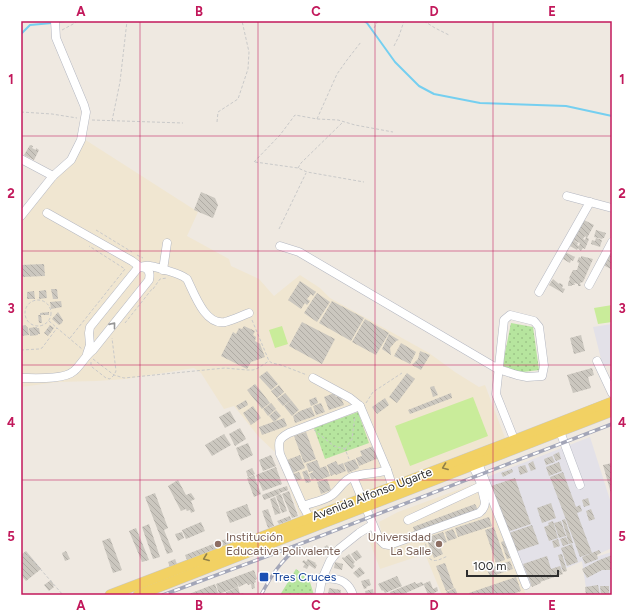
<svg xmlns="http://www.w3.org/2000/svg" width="633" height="616" viewBox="0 0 633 616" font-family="Figtree,sans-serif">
  <defs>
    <pattern id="grass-dots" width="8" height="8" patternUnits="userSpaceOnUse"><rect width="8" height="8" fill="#b6e59e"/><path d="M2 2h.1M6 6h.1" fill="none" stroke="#9dc588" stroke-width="1.8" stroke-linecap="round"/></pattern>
    <pattern id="building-back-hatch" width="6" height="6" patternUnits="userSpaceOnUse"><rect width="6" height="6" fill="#cbc7bf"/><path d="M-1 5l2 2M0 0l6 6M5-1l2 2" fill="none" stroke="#afaba4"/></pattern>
  </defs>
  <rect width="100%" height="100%" fill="#efe9e1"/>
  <!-- industrial -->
  <g fill="#e3e1e8">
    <polygon points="612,324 612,363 603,367 593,327"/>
    <polygon points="590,437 612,506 612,548 530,584 487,477"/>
    <polygon points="612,552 612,595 587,595 582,561"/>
  </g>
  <!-- education -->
  <g fill="#f0e6d1">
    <polygon points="84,139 198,212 187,236 229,259 231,266 259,279 274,296 300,275 320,288 330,298 429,353 455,372 479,387 485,385 505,438 300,516 276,453 259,437 234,406 224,409 201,373 194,368 126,379 96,381 58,382 21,387 21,222 40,197 73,161"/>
    <polygon points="482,481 526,595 442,595 425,554 380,569 367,535 381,530 379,522 398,512"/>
  </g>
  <!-- grass -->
  <g fill="url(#grass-dots)">
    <polygon points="511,323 533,327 539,370 523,372 502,368"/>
    <polygon points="358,412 369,443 325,459 314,428"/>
    <polygon points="296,569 309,579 314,595 280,595"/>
  </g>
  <!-- pitch -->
  <g fill="#c9ec9a">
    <polygon points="612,305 612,322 598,324 594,308"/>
    <polygon points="282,326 288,344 275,348 269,330"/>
    <polygon points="473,397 488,436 410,466 395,426"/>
  </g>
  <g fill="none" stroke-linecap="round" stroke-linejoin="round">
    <!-- stream -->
    <g stroke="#75cff0" stroke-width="2">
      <polyline points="364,21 367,23 395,62 419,86 434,94 480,103 566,106 612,116"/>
      <polyline points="57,22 65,21"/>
      <polyline points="21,34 30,25 52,23"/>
    </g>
  </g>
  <!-- building -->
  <g fill="url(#building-back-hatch)">
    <polygon points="30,145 33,146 32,148 36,150 36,148 39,150 34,160 24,155"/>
    <polygon points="201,192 215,198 218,205 213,218 194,210"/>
    <polygon points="582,219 594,225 587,238 585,236 583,239 585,240 586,237 589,239 585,249 583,248 581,251 578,248 577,250 570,246 573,240 578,243 577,245 579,246 580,243 573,240"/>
    <polygon points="596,230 606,233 604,238 603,238 602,239 594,237"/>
    <polygon points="596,238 602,240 600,247 591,244 592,240 595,241"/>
    <polygon points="612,249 612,267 611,269 601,264"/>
    <polygon points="565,252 575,257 573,261 571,260 570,263 563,259"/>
    <polygon points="581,256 593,259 583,282 580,283 581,286 578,286 578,284 574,283 575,285 572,285 572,286 568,286 568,283 570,279 569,278 573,270 577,270 579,263 577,262 579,257 581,258"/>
    <polygon points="44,264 45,276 21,277 21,265"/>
    <polygon points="553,279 559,284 560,283 563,285 562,288 565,289 563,293 549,285"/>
    <polygon points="300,281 316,292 313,296 311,294 307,299 310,301 307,305 305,303 301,309 288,300"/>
    <polygon points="51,289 57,289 58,299 53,299"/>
    <polygon points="46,290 47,298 39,299 39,291"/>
    <polygon points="34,291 35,299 27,299 27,292"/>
    <polygon points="317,293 330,302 317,322 304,313"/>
    <polygon points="61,301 62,307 51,309 50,302"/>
    <polygon points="332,301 364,318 351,341 319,323"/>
    <polygon points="49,312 49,315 41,315 42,323 39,323 38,315 40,315 40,313"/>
    <polygon points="58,312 63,320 62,323 59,325 52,319"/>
    <polygon points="365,319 389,333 376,355 352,342"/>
    <polygon points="302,322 335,339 322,364 289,346"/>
    <polygon points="25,325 28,328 29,335 21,336 21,326"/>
    <polygon points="50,325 54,328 48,336 44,333"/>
    <polygon points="244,326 255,331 253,335 256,337 255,341 260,344 265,357 251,362 247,369 221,356 233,332 236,334 239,328 242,329"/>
    <polygon points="37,327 37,328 39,328 40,334 38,334 38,335 30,336 29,328"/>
    <polygon points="389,334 399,340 396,341 390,348 391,355 382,349"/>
    <polygon points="581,335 585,351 574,354 570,338"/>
    <polygon points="401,343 416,352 410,364 394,356"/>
    <polygon points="420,351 430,355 421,370 412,365 418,359"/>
    <polygon points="592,368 594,375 588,377 591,388 573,393 567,375"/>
    <polygon points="267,371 278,384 271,390 259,377"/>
    <polygon points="407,373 415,379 397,403 389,397"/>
    <polygon points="255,384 260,390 254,395 260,390 270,403 262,409 247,390"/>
    <polygon points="279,385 284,392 277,398 271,391"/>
    <polygon points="434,386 438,395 433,397 430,387"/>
    <polygon points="285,393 291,400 283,406 277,399"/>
    <polygon points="334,393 336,397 340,395 344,405 329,410 324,397"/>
    <polygon points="451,393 452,398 410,414 408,410"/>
    <polygon points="316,397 318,403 311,406 309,400"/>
    <polygon points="385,398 389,405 377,414 372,407"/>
    <polygon points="246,400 248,405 239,410 236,406"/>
    <polygon points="291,400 299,410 292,416 284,406"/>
    <polygon points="271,403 276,409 268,416 263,409"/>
    <polygon points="321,403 325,412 316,415 313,406"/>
    <polygon points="253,406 261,418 251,425 243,413"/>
    <polygon points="311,407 315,416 295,423 293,416 300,411"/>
    <polygon points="276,410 281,416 274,422 269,416"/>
    <polygon points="230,411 236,422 225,428 219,417"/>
    <polygon points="284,418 287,426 262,435 259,427"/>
    <polygon points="240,428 246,439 235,446 229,434"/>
    <polygon points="306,432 316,459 304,463 294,436"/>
    <polygon points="224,434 231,445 212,456 205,445"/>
    <polygon points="248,443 253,455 241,461 236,448"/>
    <polygon points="376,445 381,457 359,466 356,458 362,456 360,451"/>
    <polygon points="559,452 561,459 556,461 553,455"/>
    <polygon points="271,455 276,466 263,471 259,460"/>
    <polygon points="300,455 305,468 293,473 287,460"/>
    <polygon points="552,456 555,462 546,465 544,459"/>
    <polygon points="355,459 359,468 348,473 344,463"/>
    <polygon points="317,460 320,468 326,466 330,476 317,481 315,478 312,480 309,474 313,472 313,471 309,472 306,464"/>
    <polygon points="336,461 338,465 343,463 346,471 336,475 335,474 331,476 327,465"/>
    <polygon points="533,461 536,469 531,471 528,464"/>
    <polygon points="559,462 562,471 549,476 546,467"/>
    <polygon points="612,463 612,497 603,465"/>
    <polygon points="525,465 528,472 520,475 518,467"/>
    <polygon points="276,467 282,484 263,491 256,475"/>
    <polygon points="252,468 255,474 248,477 246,471"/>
    <polygon points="512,469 513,472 503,477 501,473"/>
    <polygon points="307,470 311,482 306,483 302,472"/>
    <polygon points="299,472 302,479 296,481 293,474"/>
    <polygon points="563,472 576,507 580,505 582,511 577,513 592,553 580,557 550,477"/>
    <polygon points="254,475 261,494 254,497 247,478"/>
    <polygon points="515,478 531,524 507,532 491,486"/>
    <polygon points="327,479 331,490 321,494 317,482"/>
    <polygon points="178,480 186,495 191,493 195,499 191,501 195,511 191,513 190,510 187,511 186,509 181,511 168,486"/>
    <polygon points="287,486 288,490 280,493 278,489"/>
    <polygon points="278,489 280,494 264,500 262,495"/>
    <polygon points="289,491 298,516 292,518 282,494"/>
    <polygon points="155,493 168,528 164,530 173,552 167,554 145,497"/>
    <polygon points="281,494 287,511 282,513 276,496"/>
    <polygon points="275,497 281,513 275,515 270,499"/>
    <polygon points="588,498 590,505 584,507 582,500"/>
    <polygon points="551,503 556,518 542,523 537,508"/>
    <polygon points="247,504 251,515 230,523 226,512"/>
    <polygon points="475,504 478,510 415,533 413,527"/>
    <polygon points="268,509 274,526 268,528 262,511"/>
    <polygon points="591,509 595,519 589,521 586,511"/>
    <polygon points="290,516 291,520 279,524 277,521"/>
    <polygon points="489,517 492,526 458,537 455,528"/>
    <polygon points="565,519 573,543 569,544 562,520"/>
    <polygon points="553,521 558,538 549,541 544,527 549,525 548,523"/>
    <polygon points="561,521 566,536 559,538 554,523"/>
    <polygon points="201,522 205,531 186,539 182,530"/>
    <polygon points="149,524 160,557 153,559 142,527"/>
    <polygon points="532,525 539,544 515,552 509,533"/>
    <polygon points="494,527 505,560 496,563 485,530"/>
    <polygon points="136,528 149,560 142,562 129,531"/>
    <polygon points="453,529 457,538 448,541 445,532"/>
    <polygon points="182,532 184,538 178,541 175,534"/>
    <polygon points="443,532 447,542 439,545 443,554 434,558 426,538"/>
    <polygon points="231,537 233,542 187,560 185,555"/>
    <polygon points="566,537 569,544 563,546 560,539"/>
    <polygon points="110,538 122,570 113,573 102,541"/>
    <polygon points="558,539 560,546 554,548 552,541"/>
    <polygon points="504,541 510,558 507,559 501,542"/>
    <polygon points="572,544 578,562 567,566 561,548"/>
    <polygon points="327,545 330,549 323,554 320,550"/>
    <polygon points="357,550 362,557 356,561 351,554"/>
    <polygon points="599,550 601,553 597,555 598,559 585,564 582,557"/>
    <polygon points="26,551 41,569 26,581 21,575 21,555"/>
    <polygon points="66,551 70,559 65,561 62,553"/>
    <polygon points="349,554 355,562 353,564 355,566 352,569 349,566 342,558 343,557 344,558"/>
    <polygon points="562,554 567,571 563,572 558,555"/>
    <polygon points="612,555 612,570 602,570 587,578 582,569 597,561"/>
    <polygon points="547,556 551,569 560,566 563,574 540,582 541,583 532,587 523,564"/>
    <polygon points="175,559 177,564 170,567 168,562"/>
    <polygon points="308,559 316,563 315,564 317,565 315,569 309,565 307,569 303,567 305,564 302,562 304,560 306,562"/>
    <polygon points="510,561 513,569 490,577 487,569"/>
    <polygon points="335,562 343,564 342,570 334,568"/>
    <polygon points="445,563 454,588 446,591 436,566"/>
    <polygon points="360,567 365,573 358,578 353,573"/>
    <polygon points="254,570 257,579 255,580 256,582 254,583 255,588 252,589 251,584 248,585 247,583 239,587 237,582 238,587 219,594 216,584"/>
    <polygon points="397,576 402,586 385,593 383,590 382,591 378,584"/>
    <polygon points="516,577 521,591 510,595 470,595 469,593"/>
    <polygon points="369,579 371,585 366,587 367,588 364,589 361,581"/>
    <polygon points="51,580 54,585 53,586 54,587 49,591 44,585"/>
    <polygon points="430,581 433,589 437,587 438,591 434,593 435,595 428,595 424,585 401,595 399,591 400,593 396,595 391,595 390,592 415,582 416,584 422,582 423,584"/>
    <polygon points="215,584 218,593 214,595 190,595 189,594"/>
    <polygon points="598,585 600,595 586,595 585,587"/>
    <polygon points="600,586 609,586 609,595 601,595"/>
    <polygon points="238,587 240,594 243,593 244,595 227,595 226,592"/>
    <polygon points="329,588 341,590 340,595 328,595"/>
    <polygon points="455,588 458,595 448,595 446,592"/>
    <polygon points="373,589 374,595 366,595 365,591"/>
  </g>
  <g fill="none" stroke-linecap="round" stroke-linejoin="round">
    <defs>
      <g id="minor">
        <polyline points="21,159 53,176"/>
        <polyline points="567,196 612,208"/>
        <path d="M47,213L132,261L140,267C148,264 155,267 162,269C171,272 179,273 187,279C194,293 205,326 225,322C233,320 241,316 249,313"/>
        <polyline points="21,216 53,176 71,160 81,140 86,112 84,105 56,38 55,21"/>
        <polyline points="280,246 299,252 498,369 517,375 527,377 542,376 544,366 539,327 534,321 510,315 504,320 496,394 516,444"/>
        <polyline points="163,270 167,243"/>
        <polyline points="589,285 612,242"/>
        <polyline points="539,292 590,202"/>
        <polyline points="597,361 612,393"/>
        <path d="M21,378C35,378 64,380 74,371C81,365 85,356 93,350L149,280C151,272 148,267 140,267L137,269L90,327L89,333L90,345L87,354"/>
        <polyline points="313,378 350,398 360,406 387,470 394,491"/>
        <polyline points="558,426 580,485"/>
        <polyline points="476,458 526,585"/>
        <path d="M353,477L379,539L384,544L389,545L479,513C483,510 485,507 485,502L480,481L470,460"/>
        <path d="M303,506C311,503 326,500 332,495C339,490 342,482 350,478C363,472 374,475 387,470"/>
        <polyline points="408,520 481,486"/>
        <path d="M313,524L303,506L280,454C278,442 278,439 289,433L360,406"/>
        <path d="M322,579C337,577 348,580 353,595"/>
        <polyline points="319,595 322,579 330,561 339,549 359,533 372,525"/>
      </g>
      <g id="major">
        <polyline points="110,595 515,440 612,402"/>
        <polyline points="138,595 612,411"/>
      </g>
    </defs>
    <!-- minor casing -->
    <use href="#minor" stroke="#b4b7c1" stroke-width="9"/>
    <!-- major casing -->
    <use href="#major" stroke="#c9c9c9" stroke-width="11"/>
    <!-- path -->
    <g stroke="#c9c9c9" stroke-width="1" stroke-dasharray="3 2" stroke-linecap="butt">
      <polyline points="424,21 435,28 449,35"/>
      <polyline points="374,28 378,21"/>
      <polyline points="62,30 75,23 77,21"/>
      <polyline points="394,46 399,36 404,21"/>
      <polyline points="21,112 52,114 77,118"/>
      <polyline points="317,119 337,74 347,60 361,42"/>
      <polyline points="92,120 183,123"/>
      <polyline points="112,121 120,82 127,21"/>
      <polyline points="217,122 218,112 238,99 248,69 249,52 242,21"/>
      <polyline points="254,162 280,135 295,115 317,119 338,120 355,125 393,132"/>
      <polyline points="255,162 298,168 307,172 364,182"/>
      <polyline points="298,168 301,163 343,122"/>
      <polyline points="279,229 306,173"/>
      <polyline points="96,230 132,252"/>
      <polyline points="137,255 143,258"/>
      <polyline points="153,289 160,279 167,278"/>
      <circle cx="38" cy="313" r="13"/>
      <polyline points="252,320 269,361 272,363 281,365 307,375"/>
      <polyline points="49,321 57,328"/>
      <polyline points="125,323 152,289 151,288"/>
      <polyline points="70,338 125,269 89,246"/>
      <polyline points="21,350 39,349 42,348 57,328 82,349"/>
      <polyline points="93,359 114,375 124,378 225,368 247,370 253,370 258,368 269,361"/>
      <polyline points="91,362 91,365 92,367 106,378 110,379 114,375 116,371 112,338"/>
      <polyline points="366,403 373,392 402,373"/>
      <polyline points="314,430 334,446 345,449 349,459"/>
      <polyline points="345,449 352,439 355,416"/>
      <path d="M424,539L430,559C436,563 442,558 448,556"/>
      <polyline points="21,556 29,556 63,595"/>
    </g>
    <!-- minor -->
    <use href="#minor" stroke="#fff" stroke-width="8"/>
    <!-- major -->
    <use href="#major" stroke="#f2d163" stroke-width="10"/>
    <defs>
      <g id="rail">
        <polyline points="163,595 305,542 612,424"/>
        <path d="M261,595C271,576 281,560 299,547"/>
      </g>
    </defs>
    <!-- rail casing -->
    <use href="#rail" stroke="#a3a6b8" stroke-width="3.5"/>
    <!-- rail -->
    <use href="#rail" stroke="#fff" stroke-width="2" stroke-dasharray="6" stroke-linecap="butt"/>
  </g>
  <!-- one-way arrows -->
  <defs><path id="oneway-chevron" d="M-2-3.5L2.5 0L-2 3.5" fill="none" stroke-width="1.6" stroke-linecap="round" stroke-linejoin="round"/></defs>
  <use stroke="#969696" href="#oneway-chevron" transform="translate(113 325) rotate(-51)"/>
  <g stroke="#908048">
    <use href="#oneway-chevron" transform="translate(445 467) rotate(159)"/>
    <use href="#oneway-chevron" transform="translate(206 558) rotate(159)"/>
  </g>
  <!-- grid -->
  <path fill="none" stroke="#c2185b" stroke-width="1" stroke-opacity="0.55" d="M140,21V595M258,21V595M375,21V595M493,21V595M21,136H612M21,251H612M21,365H612M21,480H612"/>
  <!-- markers -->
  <g fill="#8d6e63" stroke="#fff" stroke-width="1.5">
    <circle cx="218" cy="544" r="4"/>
    <circle cx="439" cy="544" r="4"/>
  </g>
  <rect fill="#1a4fb4" stroke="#fff" stroke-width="1.5" x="259" y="572" width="10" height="10" rx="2"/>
  <g text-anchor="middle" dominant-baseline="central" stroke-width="3" stroke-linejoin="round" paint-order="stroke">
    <!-- street labels -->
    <g font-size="12" fill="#2e2e2e" stroke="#fff">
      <text transform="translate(372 494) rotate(-21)">Avenida Alfonso Ugarte</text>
    </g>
    <!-- education labels -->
    <g font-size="12" fill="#785e54" stroke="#fff" text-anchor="start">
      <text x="226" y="537">Institución<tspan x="226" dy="14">Educativa Polivalente</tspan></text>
      <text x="431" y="537" text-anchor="end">Universidad<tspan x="431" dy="14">La Salle</tspan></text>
    </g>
    <!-- transit labels -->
    <g font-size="12" fill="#164399" stroke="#fff" text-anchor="start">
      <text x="273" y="577">Tres Cruces</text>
    </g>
  </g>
  <!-- border -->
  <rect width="633" height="616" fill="none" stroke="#ffffff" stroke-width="44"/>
  <!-- scale -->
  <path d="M467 570v6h91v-6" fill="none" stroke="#2e2e2e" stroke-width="2"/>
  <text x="473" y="570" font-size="12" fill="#2e2e2e" stroke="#ffffff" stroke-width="3" paint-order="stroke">100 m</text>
  <rect x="22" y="22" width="589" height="572" fill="none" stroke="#c2185b" stroke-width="1.5"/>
  <g font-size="13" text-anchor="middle" font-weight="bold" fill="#c2185b">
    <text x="81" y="16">A</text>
    <text x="199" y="16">B</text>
    <text x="316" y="16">C</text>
    <text x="434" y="16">D</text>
    <text x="552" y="16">E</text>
    <text x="11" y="84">1</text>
    <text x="622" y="84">1</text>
    <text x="11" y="198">2</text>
    <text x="622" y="198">2</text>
    <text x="11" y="313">3</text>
    <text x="622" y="313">3</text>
    <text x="11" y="427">4</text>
    <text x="622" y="427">4</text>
    <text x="11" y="541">5</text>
    <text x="622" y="541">5</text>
    <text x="81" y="610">A</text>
    <text x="199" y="610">B</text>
    <text x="316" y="610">C</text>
    <text x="434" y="610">D</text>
    <text x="552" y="610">E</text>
  </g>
</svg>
